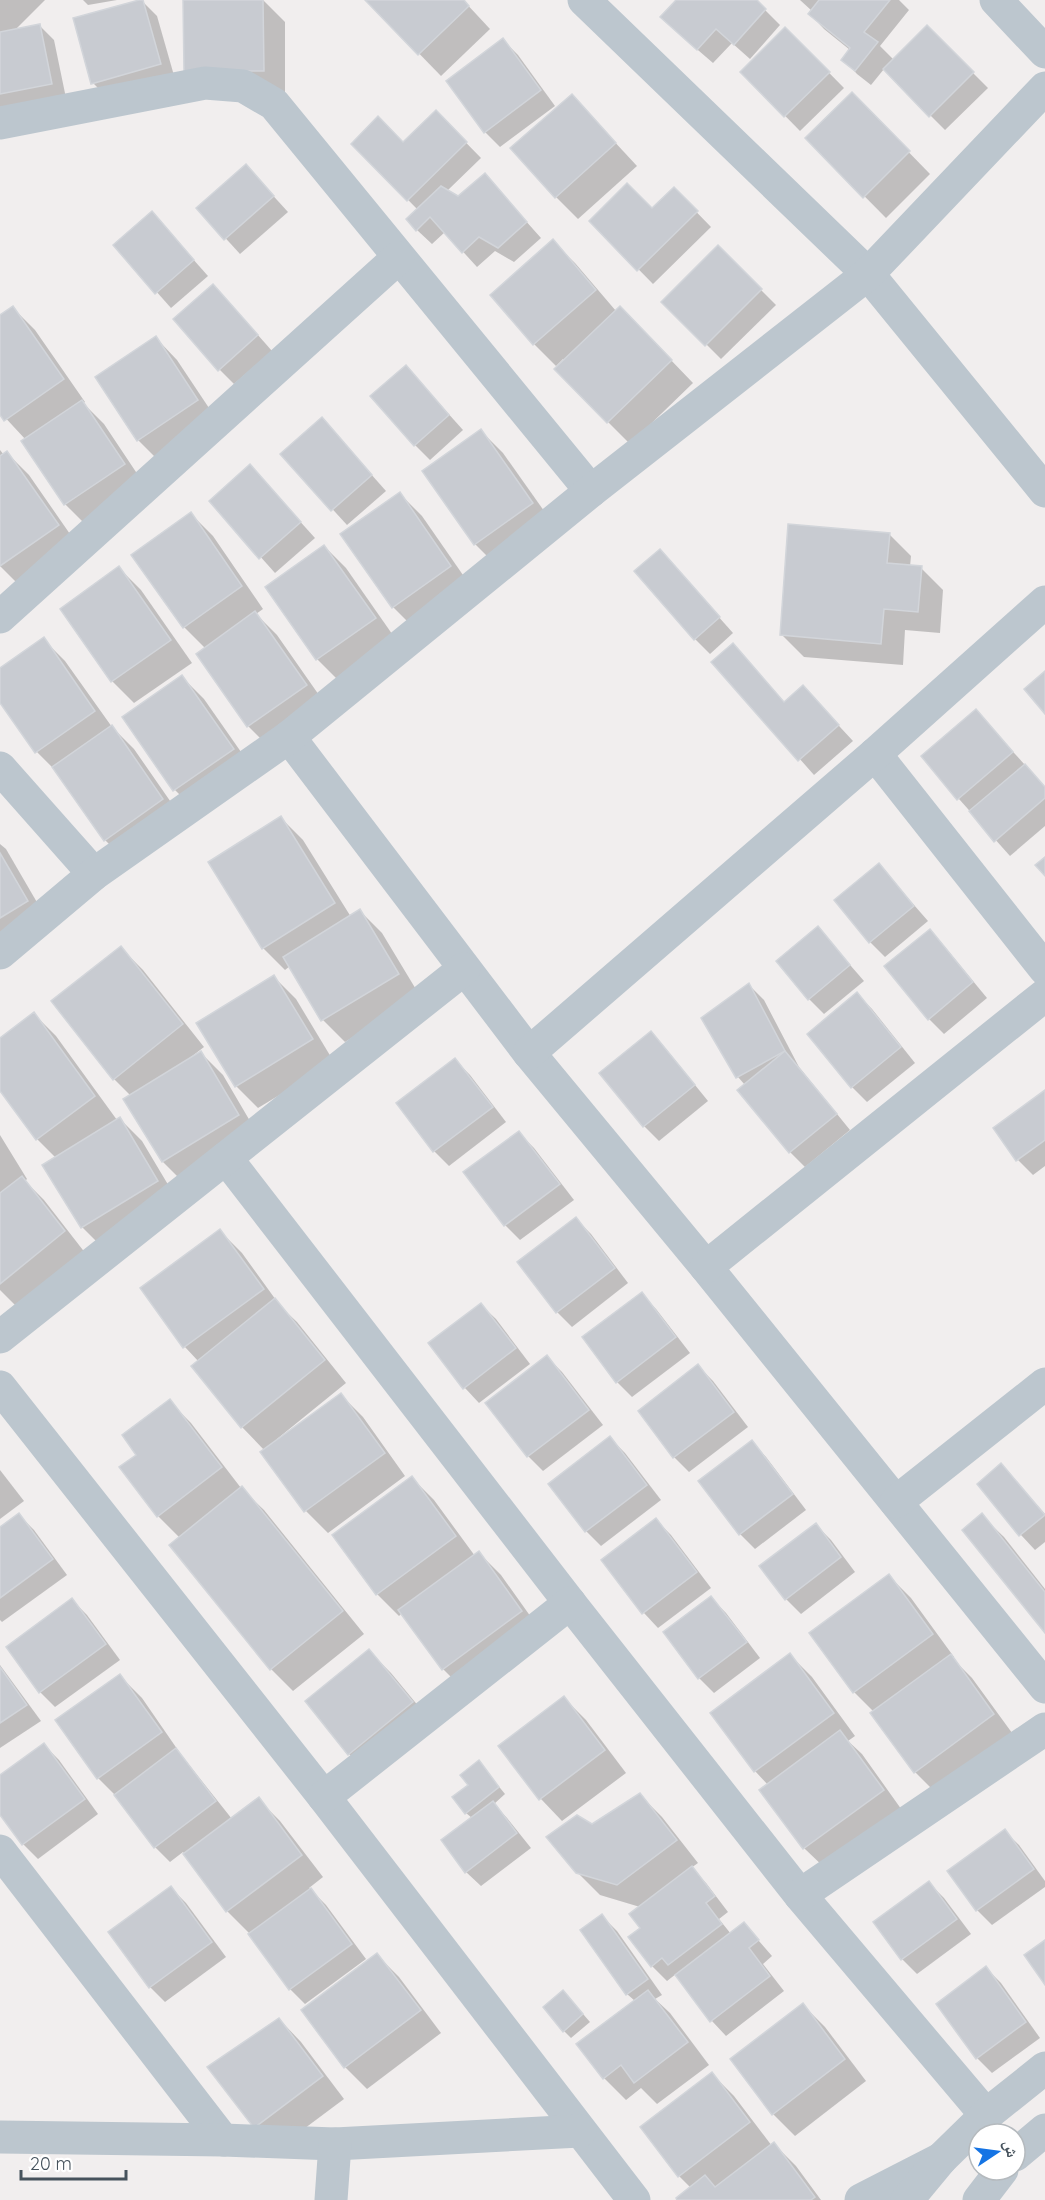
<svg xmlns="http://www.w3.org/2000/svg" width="1045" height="2200" viewBox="0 0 1045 2200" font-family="Quicksand,'Noto Naskh Arabic',sans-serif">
  <rect width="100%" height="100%" fill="#f1eeee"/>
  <!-- shadow -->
  <g fill="#0003">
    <polygon points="0,0 45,0 15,30 39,25 54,40 66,98 0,107"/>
    <polygon points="83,0 117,0 88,5"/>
    <polygon points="263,0 285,22 285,92 208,93 184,1"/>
    <polygon points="367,0 463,0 490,29 441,76"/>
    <polygon points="678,0 755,0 780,25 750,59 732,43 713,63 677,32"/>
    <polygon points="800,0 899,0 909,10 880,46 894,60 927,27 988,88 945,130 884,69 871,85 857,74 843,59 850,50 824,29 810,14 812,11"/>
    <polygon points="142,1 157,16 175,79 108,98 93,83"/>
    <polygon points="786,29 844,88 800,131 742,72"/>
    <polygon points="503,40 518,55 555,106 500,147 485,132"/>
    <polygon points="852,94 930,174 886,218 807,138"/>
    <polygon points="572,96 637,166 578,219 556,197"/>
    <polygon points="436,112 481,158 447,191 459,198 485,175 541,238 514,262 495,251 477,267 445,232 432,244 417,230 418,210 353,144 403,143"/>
    <polygon points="246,166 288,212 240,254 198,208"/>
    <polygon points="674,189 711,227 653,284 591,221 652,210"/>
    <polygon points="152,213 208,276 171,308 115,245"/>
    <polygon points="553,242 575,263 616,311 642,330 693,383 630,444 608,422 563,359 556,366 534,344"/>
    <polygon points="718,247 776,305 721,359 664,302"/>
    <polygon points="228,301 272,351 234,384 219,369"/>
    <polygon points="13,308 35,330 85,402 83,403 104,424 146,487 87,526 65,504 26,440 0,412 0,316"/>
    <polygon points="156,338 177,360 219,423 160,462 138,440 97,378"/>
    <polygon points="420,382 463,430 430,460 415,445"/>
    <polygon points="322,419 386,491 347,525 282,454"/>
    <polygon points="481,431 503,453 554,525 497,566 475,544"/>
    <polygon points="0,450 4,455 7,453 29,475 79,547 22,588 0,566"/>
    <polygon points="250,466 315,538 275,573 211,501"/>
    <polygon points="400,494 422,516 472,588 415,629 393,607"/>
    <polygon points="191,514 213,536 263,609 256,614 277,635 328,708 270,748 248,726 206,649 184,627"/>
    <polygon points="889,534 911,556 910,567 921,568 943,590 940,633 905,630 903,665 804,657 782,635"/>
    <polygon points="324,546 346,568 397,641 339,681 317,659"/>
    <polygon points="660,551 733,633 710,654 695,639"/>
    <polygon points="119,568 141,590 192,663 134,703 112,681 62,609"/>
    <polygon points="43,639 65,661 112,727 134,749 184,821 127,862 105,840 59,774 37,752 0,700 0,670"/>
    <polygon points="714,662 785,703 803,687 853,741 814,775"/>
    <polygon points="182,677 204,699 255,772 197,812 175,790 124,718"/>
    <polygon points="976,711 1045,787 1045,826 1010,856 959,799"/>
    <polygon points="281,818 303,840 351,917 360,911 382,933 420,996 345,1042 323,1020 290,966 285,970 263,948"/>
    <polygon points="0,844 6,849 49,923 0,952"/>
    <polygon points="879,865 928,921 885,957 870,942"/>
    <polygon points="818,928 864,981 824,1014 809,999"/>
    <polygon points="930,931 944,946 987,998 944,1034 929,1019"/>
    <polygon points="121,948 143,970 204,1047 191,1057 192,1058 201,1053 223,1075 260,1138 185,1184 163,1162 125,1099 131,1096 114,1079"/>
    <polygon points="274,977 296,999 334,1062 258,1108 236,1086"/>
    <polygon points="749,985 764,1000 799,1067 850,1130 805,1167 790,1152 739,1090 745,1085 738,1077 703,1018"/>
    <polygon points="857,994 872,1009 915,1063 867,1102 852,1087 809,1034"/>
    <polygon points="34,1014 56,1036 117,1120 120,1119 142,1141 179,1203 104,1249 82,1227 56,1158 37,1139 0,1088 0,1040"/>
    <polygon points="651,1033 665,1048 708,1101 659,1141 644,1126 601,1073"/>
    <polygon points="455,1060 470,1075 506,1122 449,1166 434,1151"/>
    <polygon points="1045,1092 1045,1166 1033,1175 1018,1160 995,1128"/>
    <polygon points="519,1133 534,1148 574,1200 520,1240 505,1225 465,1173"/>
    <polygon points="0,1135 27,1179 25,1181 44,1200 86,1254 19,1309 0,1290"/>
    <polygon points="576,1219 591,1234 628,1283 572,1327 557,1312"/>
    <polygon points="220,1231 242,1253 281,1307 297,1322 346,1383 277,1439 279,1441 341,1395 363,1417 405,1476 328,1533 306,1511 262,1453 265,1451 242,1427 193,1367 199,1362 185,1347 142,1288"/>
    <polygon points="641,1294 656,1309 690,1353 632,1397 617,1382"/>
    <polygon points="481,1305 496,1319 530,1364 479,1403 465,1388 430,1343"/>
    <polygon points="547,1357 562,1372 603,1425 543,1471 528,1456"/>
    <polygon points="698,1366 713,1381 748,1427 689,1472 674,1457"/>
    <polygon points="169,1401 191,1423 241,1488 264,1510 364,1634 293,1691 271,1669 171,1545 180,1538 158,1516 138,1455"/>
    <polygon points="610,1438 625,1453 661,1500 601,1546 586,1531"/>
    <polygon points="752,1442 766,1457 806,1510 755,1549 740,1534 700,1481"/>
    <polygon points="1001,1465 1045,1514 1045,1542 1035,1550 1021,1535 979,1484"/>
    <polygon points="0,1470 24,1501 0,1519"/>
    <polygon points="412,1478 434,1500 475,1556 479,1553 501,1575 543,1634 465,1691 443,1669 402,1613 399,1616 377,1594"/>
    <polygon points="19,1515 34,1530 67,1575 2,1622 0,1620 0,1529"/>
    <polygon points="982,1516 1004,1537 1045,1589 1045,1631"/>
    <polygon points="656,1520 671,1535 711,1588 658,1628 644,1613 603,1560"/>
    <polygon points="816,1525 831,1540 855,1572 801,1614 786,1599"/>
    <polygon points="889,1576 911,1598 954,1657 952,1658 972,1678 1015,1737 937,1794 915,1772 874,1712 854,1692"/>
    <polygon points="711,1598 726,1613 760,1658 714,1693 699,1678"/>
    <polygon points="72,1600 87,1615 120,1660 55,1707 40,1692 8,1648"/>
    <polygon points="369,1651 391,1673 434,1725 371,1776 349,1754"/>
    <polygon points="790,1655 812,1677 855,1736 848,1741 862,1754 904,1813 827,1870 805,1849 761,1790 768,1785 755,1771 712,1713"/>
    <polygon points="0,1665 41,1721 0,1748"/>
    <polygon points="120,1676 142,1698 182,1756 232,1819 258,1799 280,1821 323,1877 309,1888 326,1905 366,1959 305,2004 290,1989 249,1933 227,1911 183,1852 170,1862 155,1847 116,1796 98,1778"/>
    <polygon points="564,1698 586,1720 626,1773 562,1821 541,1799 501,1747"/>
    <polygon points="44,1745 59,1760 98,1814 38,1859 23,1844 0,1813 0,1777"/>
    <polygon points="479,1762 505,1794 494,1804 507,1818 531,1848 481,1886 466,1872 472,1818 466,1813 470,1785"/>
    <polygon points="640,1795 662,1817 698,1863 691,1868 706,1883 728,1912 719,1919 731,1934 744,1924 772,1956 763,1964 784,1991 726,2036 712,2021 676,1974 667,1981 652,1966 642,1929 640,1907 600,1895 577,1872 592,1826"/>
    <polygon points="1004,1831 1019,1845 1045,1881 1045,1887 992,1925 977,1910 949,1871"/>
    <polygon points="929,1883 944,1898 971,1934 917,1974 902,1959"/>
    <polygon points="171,1888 186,1903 226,1957 165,2002 150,1987"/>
    <polygon points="602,1916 617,1931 662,1995 655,1999 670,2013 709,2065 657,2104 641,2088 626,2100 604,2078 578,2044 635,2001 627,1994"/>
    <polygon points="377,1955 399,1977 441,2033 367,2089 345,2067 303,2010"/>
    <polygon points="986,1968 1001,1983 1040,2038 992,2073 977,2058"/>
    <polygon points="570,1999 590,2022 571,2038 564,2031"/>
    <polygon points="803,2005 825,2027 866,2081 795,2136 773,2114"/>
    <polygon points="279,2019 301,2042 344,2099 277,2149 255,2127"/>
    <polygon points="712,2074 734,2096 772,2146 774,2144 796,2166 821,2200 679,2200 691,2188 679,2176 642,2128"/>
  </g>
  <!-- building -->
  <g fill="#c8cbd1" stroke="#d2d5da" stroke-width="1.5">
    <polygon points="139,0 143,0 161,64 91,84 73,18"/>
    <polygon points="183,0 263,0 264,71 184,71"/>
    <polygon points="365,0 464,0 469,6 418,55"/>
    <polygon points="676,0 757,0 766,9 734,45 716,29 697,50 660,17"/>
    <polygon points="819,0 890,0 864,32 878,42 855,71 841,60 850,48 808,14"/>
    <polygon points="40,24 52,84 0,94 0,32"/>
    <polygon points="927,25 974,72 929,117 883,69"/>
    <polygon points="785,27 830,72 784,117 740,72"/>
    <polygon points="503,38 541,90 484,133 446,81"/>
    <polygon points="852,92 910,151 863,198 805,138"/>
    <polygon points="572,94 616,143 555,198 510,148"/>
    <polygon points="436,110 467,142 407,201 351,144 378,116 403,142"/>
    <polygon points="246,164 274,196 224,240 196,208"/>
    <polygon points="485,173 527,222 498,248 479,237 462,253 430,217 416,231 406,219 441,186 458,196"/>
    <polygon points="627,183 652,208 674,187 698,211 637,271 589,221"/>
    <polygon points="152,211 194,260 155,294 113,245"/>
    <polygon points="553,239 596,290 533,345 490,295"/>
    <polygon points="718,245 762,289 705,346 661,302"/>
    <polygon points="213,284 258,335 218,371 173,319"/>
    <polygon points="13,306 64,379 4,421 0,415 0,315"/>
    <polygon points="620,306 672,360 607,423 554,369"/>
    <polygon points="156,336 198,400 137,441 95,377"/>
    <polygon points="406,365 449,415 414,446 370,396"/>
    <polygon points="82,400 125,464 64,505 21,441"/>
    <polygon points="322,417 372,475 331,511 280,454"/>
    <polygon points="481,429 533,503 474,545 422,471"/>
    <polygon points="7,451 59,525 0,566 0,456"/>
    <polygon points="250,464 301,522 259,559 209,501"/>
    <polygon points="400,492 451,566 392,608 340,534"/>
    <polygon points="191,512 242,586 183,628 131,555"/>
    <polygon points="788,524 890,533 887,563 922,566 918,612 884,609 881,644 780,635"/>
    <polygon points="324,545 376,618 316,660 265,587"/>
    <polygon points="660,549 720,617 694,640 634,571"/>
    <polygon points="119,566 171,640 111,682 60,609"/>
    <polygon points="255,611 307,685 247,727 196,654"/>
    <polygon points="44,637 95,711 35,753 0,703 0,668"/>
    <polygon points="733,643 784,702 803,685 839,725 798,761 711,662"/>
    <polygon points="1045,671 1045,714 1024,689"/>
    <polygon points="182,675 234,749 173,791 122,717"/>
    <polygon points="976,709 1013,752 957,800 921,756"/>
    <polygon points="112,725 163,799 104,841 52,767"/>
    <polygon points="1025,764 1045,787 1045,798 994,842 969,811"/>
    <polygon points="281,816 335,903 262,949 208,862"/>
    <polygon points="0,853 28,901 0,918"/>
    <polygon points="1045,857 1045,876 1035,865"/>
    <polygon points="879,863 914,906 869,943 834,900"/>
    <polygon points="360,909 399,974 321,1021 283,957"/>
    <polygon points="818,926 850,965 808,1000 776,961"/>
    <polygon points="930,929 973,982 928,1020 884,966"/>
    <polygon points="121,946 183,1024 113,1080 51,1001"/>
    <polygon points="274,975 313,1039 235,1087 196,1023"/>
    <polygon points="749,983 785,1051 736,1078 701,1018"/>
    <polygon points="857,992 901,1047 851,1088 807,1034"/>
    <polygon points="34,1012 95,1096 36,1140 0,1091 0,1038"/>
    <polygon points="651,1031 695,1085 643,1127 599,1073"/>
    <polygon points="201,1051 239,1115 162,1162 123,1099"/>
    <polygon points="785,1051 837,1114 789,1153 737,1090"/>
    <polygon points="455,1058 493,1107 433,1152 396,1103"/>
    <polygon points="1045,1090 1045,1140 1016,1161 993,1128"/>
    <polygon points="120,1117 158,1181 81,1228 42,1165"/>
    <polygon points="519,1131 560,1184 504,1226 463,1172"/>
    <polygon points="22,1176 65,1231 0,1284 0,1193"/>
    <polygon points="576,1217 615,1268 556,1313 517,1262"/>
    <polygon points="220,1229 264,1289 183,1348 140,1288"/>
    <polygon points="642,1292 676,1337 616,1383 582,1337"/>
    <polygon points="275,1298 325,1360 241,1428 191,1366"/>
    <polygon points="481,1303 516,1348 463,1389 428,1343"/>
    <polygon points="547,1355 589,1410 527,1457 485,1403"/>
    <polygon points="698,1364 734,1412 673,1458 638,1411"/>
    <polygon points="341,1393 385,1453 304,1512 260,1452"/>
    <polygon points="170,1399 222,1467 157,1517 119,1467 136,1455 122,1435"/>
    <polygon points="610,1436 647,1485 585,1532 548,1484"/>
    <polygon points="752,1440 793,1494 739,1535 698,1481"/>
    <polygon points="1001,1463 1045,1515 1019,1536 977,1484"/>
    <polygon points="412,1476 456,1536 376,1595 332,1535"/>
    <polygon points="242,1486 343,1611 270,1670 169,1545"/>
    <polygon points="19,1513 53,1559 0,1598 0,1527"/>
    <polygon points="982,1513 1045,1592 1045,1633 962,1530"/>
    <polygon points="656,1518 697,1572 642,1614 601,1560"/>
    <polygon points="816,1523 841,1557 785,1600 759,1566"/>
    <polygon points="479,1551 522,1611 442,1670 398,1610"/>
    <polygon points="889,1574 933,1634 853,1693 809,1633"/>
    <polygon points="711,1596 747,1642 698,1679 663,1632"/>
    <polygon points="72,1598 106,1644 39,1693 6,1647"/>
    <polygon points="369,1649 413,1702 348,1755 305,1701"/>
    <polygon points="790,1653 834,1713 754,1772 710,1713"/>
    <polygon points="951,1654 994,1714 914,1773 870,1713"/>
    <polygon points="0,1667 27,1705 0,1723"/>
    <polygon points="120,1674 162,1732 97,1779 55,1720"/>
    <polygon points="564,1696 605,1750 539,1800 498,1746"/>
    <polygon points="840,1730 884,1790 803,1849 759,1790"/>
    <polygon points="44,1743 85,1799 22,1845 0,1815 0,1775"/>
    <polygon points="176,1748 216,1801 154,1848 114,1795"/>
    <polygon points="479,1760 499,1787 465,1814 452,1797 468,1785 460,1775"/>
    <polygon points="640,1793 677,1840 617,1885 576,1873 546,1837 577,1815 592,1824"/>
    <polygon points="259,1797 302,1855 226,1912 183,1854"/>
    <polygon points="493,1801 517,1833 465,1873 441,1840"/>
    <polygon points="1005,1829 1034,1869 976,1911 947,1871"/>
    <polygon points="692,1866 715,1896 706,1903 722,1924 668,1965 662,1958 651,1967 628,1937 640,1928 629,1914"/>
    <polygon points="929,1881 957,1919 901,1960 873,1922"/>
    <polygon points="171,1886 212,1942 149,1988 108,1932"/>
    <polygon points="311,1888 352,1944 289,1990 248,1934"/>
    <polygon points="602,1914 648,1979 626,1995 580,1930"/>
    <polygon points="744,1922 759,1940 749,1948 770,1976 710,2022 675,1975"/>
    <polygon points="1045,1940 1045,1985 1024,1955"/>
    <polygon points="377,1953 421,2010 344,2068 301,2010"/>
    <polygon points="986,1966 1026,2022 976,2059 936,2004"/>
    <polygon points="563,1990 583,2014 563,2032 543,2007"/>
    <polygon points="648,1990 688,2042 634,2083 621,2065 603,2079 576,2044"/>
    <polygon points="803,2003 845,2059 772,2115 730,2059"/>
    <polygon points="279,2018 323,2076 254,2128 207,2067"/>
    <polygon points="712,2072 750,2122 678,2177 640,2127"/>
    <polygon points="774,2142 815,2197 811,2200 677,2200 676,2198 705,2175 715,2187"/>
  </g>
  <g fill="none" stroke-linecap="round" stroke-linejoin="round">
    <!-- minor -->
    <g stroke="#bcc6ce" stroke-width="33">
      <polyline points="584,0 868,274 1045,491"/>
      <polyline points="996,0 1045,52"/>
      <polyline points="0,123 205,83 243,86 274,104 591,491"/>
      <polyline points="0,617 398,258"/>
      <polyline points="289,737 529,1053 706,1267 1045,1687"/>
      <polyline points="875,754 1045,969"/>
      <polyline points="0,768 94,874"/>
      <polyline points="0,953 94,874 289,737 591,491 868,274 1045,88"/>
      <polyline points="529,1053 875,754 1045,602"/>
      <polyline points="226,1158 570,1603 800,1895 986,2115"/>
      <polyline points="706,1267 1045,995"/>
      <polyline points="0,1337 464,969"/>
      <polyline points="0,1387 324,1797 634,2200"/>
      <polyline points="896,1502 1045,1384"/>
      <polyline points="324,1797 570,1603"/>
      <polyline points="0,1851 223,2140"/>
      <polyline points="800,1895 1045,1729"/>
      <polyline points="0,2137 223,2140 335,2144 580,2131"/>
      <polyline points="331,2200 335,2144"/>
      <polyline points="861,2200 941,2159"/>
    </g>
    <!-- tertiary -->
    <g stroke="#bcc6ce" stroke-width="33">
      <polyline points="1015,2155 1045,2130"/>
      <polyline points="907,2200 941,2159 986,2115 1045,2068"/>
      <polyline points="979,2200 1002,2170"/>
    </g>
  </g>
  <!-- north arrow -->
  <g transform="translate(997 2152) rotate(77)"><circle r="28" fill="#ffffff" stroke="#b5babe" stroke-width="1.5"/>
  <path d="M0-4.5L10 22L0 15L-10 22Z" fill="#1574e4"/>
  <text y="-9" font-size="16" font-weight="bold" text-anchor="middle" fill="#46525c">ش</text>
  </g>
  <!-- scale -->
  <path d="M21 2170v9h105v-9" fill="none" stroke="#46525c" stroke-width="3"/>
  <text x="30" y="2170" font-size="18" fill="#46525c" stroke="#ffffff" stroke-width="4.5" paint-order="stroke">20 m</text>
</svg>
